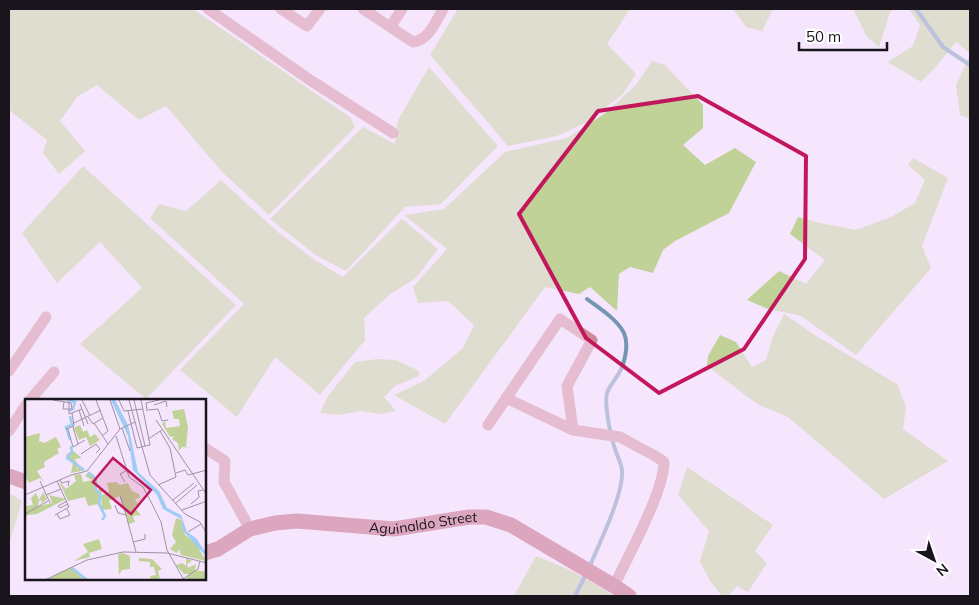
<svg xmlns="http://www.w3.org/2000/svg" width="979" height="605" viewBox="0 0 979 605" font-family="Mulish,sans-serif">
  <rect width="100%" height="100%" fill="#f6e6fd"/>
  <!-- green -->
  <g fill="#c1d299">
    <polygon points="9,9 193,9 351,118 355,127 269,215 222,172 166,106 139,120 97,85 78,96 60,121 85,151 59,174 43,153 47,140 9,110"/>
    <polygon points="458,9 630,9 607,44 636,74 622,95 585,123 557,136 508,146 430,55"/>
    <polygon points="733,9 773,9 762,31 746,27"/>
    <polygon points="853,9 893,9 890,12 879,47 867,37"/>
    <polygon points="909,9 970,9 970,53 956,42 935,68 921,82 888,62 913,46 920,25"/>
    <polygon points="970,55 970,119 960,115 956,85"/>
    <polygon points="652,61 665,65 703,105 703,128 683,145 705,165 735,148 756,162 729,213 675,241 663,250 653,273 630,267 619,274 617,311 590,287 579,294 545,287 445,424 394,395 424,381 463,348 474,325 448,301 418,303 413,287 447,249 404,215 444,209 505,152 567,138 604,114 636,85"/>
    <polygon points="429,67 498,146 441,204 405,207 346,271 317,256 270,219 363,127 395,144 398,120"/>
    <polygon points="913,158 948,178 922,246 931,268 856,355 801,316 768,309 747,300 779,271 806,284 825,260 790,234 798,217 820,223 856,230 891,217 915,203 925,180 908,165"/>
    <polygon points="83,166 236,305 146,399 80,344 142,288 100,242 57,283 22,233"/>
    <polygon points="221,180 279,233 315,260 343,277 402,219 438,249 416,278 389,295 364,318 365,340 320,395 275,357 237,417 180,370 244,304 150,218 159,204 186,211"/>
    <polygon points="784,314 818,337 897,384 906,407 903,429 948,461 884,499 788,417 757,404 707,366 708,356 720,335 736,342 752,367 766,360 772,339"/>
    <polygon points="378,359 396,360 419,371 419,376 395,386 384,397 396,411 379,414 361,411 339,415 320,413 328,396 355,362"/>
    <polygon points="687,467 773,525 755,551 767,563 748,592 737,586 728,596 722,596 710,581 700,561 709,531 678,495"/>
    <polygon points="9,493 22,501 9,544"/>
    <path d="M536,556C564,566 590,580 614,596H514Z"/>
  </g>
  <g fill="none" stroke-linecap="round" stroke-linejoin="round">
    <!-- stream -->
    <g stroke="#7695b5" stroke-width="4">
      <polyline points="916,9 943,47 970,65"/>
      <path d="M587,299C599,308 617,319 624,333C629,344 625,363 619,373C616,379 609,386 607,393C604,404 611,438 615,449C617,456 622,464 622,471C624,494 598,546 589,568"/>
      <polyline points="575,596 586,574"/>
    </g>
    <!-- street -->
    <g stroke="#d08b99" stroke-width="11">
      <polyline points="208,9 310,80 393,133"/>
      <polyline points="281,9 307,26 320,9"/>
      <path d="M363,9L413,42C429,40 436,21 443,9"/>
      <polyline points="391,26 402,9"/>
      <polyline points="9,371 46,317"/>
      <path d="M506,398L573,430L620,437L657,457L664,462C664,492 628,556 614,586"/>
      <polyline points="30,400 54,372"/>
      <polyline points="488,425 560,319 592,340 567,386 573,430"/>
      <polyline points="9,431 26,405"/>
      <polyline points="205,448 225,461 224,482 250,529"/>
    </g>
    <!-- secondary -->
    <g stroke="#bb5971" stroke-width="15">
      <polyline points="9,476 26,482"/>
      <path id="s1" d="M205,553L218,549L250,529L275,523L297,521L394,529L469,517H486L511,525L614,586L629,596"/>
    </g>
  </g>
  <!-- marked area -->
  <path d="M0 0H979V605H0ZM698,96L806,156L805,259L744,349L659,393L586,338L519,214L598,111Z" fill="#f6e6fd" fill-opacity=".55" fill-rule="evenodd"/>
  <path fill="none" stroke="#c2185b" stroke-width="4" stroke-linejoin="round" d="M698,96L806,156L805,259L744,349L659,393L586,338L519,214L598,111Z"/>
  <g text-anchor="middle" dominant-baseline="central" stroke-width="4.5" stroke-linejoin="round" paint-order="stroke">
    <!-- street labels -->
    <g font-size="14" fill="#1a141c" stroke="#fff">
      <text stroke="none"><textPath href="#s1" startOffset="226">Aguinaldo Street</textPath></text>
    </g>
  </g>
  <!-- overview -->
  <g transform="translate(25 399)">
    <rect width="181" height="181" fill="#f6e6fd"/>
    <path d="M159,10L163,28L161,48L166,49L157,48L154,52L153,44L147,40L149,37L145,38L137,25L140,22L141,29L155,27L154,20H149L147,12ZM55,26L58,33L62,31L65,38L70,35L75,41L65,47L61,38L54,41L49,29ZM15,34L14,42L19,44L31,38L36,48L32,50L34,54L19,63L20,68L12,72L19,83L15,79L4,84L0,77V38ZM47,51L57,59L49,60L54,66L51,71L55,67L60,71L46,74L48,64L41,56ZM64,72L72,79V91L78,89L74,105L63,107L60,98L43,102L34,82L41,90L51,82L49,76L56,75L58,83L67,81L60,77ZM92,83L94,86L103,84L107,92L114,95L115,99L110,100L113,105L109,108L116,116L108,117L110,123L104,125L95,97L84,102L87,110L76,111L77,96L84,93L82,84ZM18,93L22,100L16,105L17,101L14,102L13,107L27,104L24,96L41,100L12,115L2,116L0,123L1,107L8,106L6,99L11,94L14,101ZM151,119L156,121L160,136L170,143L181,162L156,156L154,150L152,154L145,150L151,143L147,136ZM74,140L77,150L64,154L65,158L49,162L63,153L58,145ZM98,154L105,157V170L97,171L94,176L93,155ZM114,159L127,160L137,170L133,172L135,180L139,181H126L125,177L131,176L129,168H125V163L114,162ZM161,159L167,162L162,165L163,169L171,165L170,171L181,173V181H161L164,175H159L151,166L157,164L161,167ZM46,168L58,180L21,181Z" fill="#c1d299"/>
    <path d="M86,1H90L103,26L113,73L134,92L142,109L156,116L162,133L171,139L181,154V157L158,132L156,120L138,110L132,96L108,71L103,37Z" fill="#9eccf7"/>
    <path fill="none" stroke="#9eccf7" stroke-width="2.5" d="M42,1L50,3L48,10L44,12M45,41L41,28L47,26L45,17M46,47L47,53L42,59L59,71M63,74L70,79L71,91L76,97L74,105L80,117L77,121M47,169L62,181"/>
    <path fill="none" stroke="#9e92a3" stroke-width="1" d="M28,1L46,4L47,10H38L39,3M57,1L65,17M71,1L83,32L78,36M85,1L95,30M94,1L99,12L118,10M104,1L110,23M109,1L120,47M44,4V15L57,10M55,5L63,25M129,6L141,2L142,8M54,11L59,27M123,11L133,10L137,22L143,21M103,12L112,49L125,46L116,1M122,12L121,4L134,1M63,18L68,25L78,19M131,21L182,96M49,24L76,11M69,24L83,45M48,28L53,45M97,29L105,52M41,30L49,27L47,14M43,30L48,48L60,41M91,37L104,78L118,88L125,101L136,123L142,151L159,181M123,40L137,31M56,55L71,45L75,50L71,54M151,74L160,71L163,76L182,71M35,81L37,84L44,82L43,87M15,82L25,104M100,83L95,75L101,72M133,86L151,78L145,49L135,32M0,96L46,76L62,72L95,30L110,23L125,76L160,115L175,123L182,135M21,96L36,90M95,97L101,116M148,101L169,84M42,102L33,107L35,109L43,105M151,104L172,86M166,105L174,98L173,92L178,91M90,106L93,114L101,116L111,153M157,111L182,102M0,115L23,102M32,115L35,120L45,116L42,110M30,116L44,108L32,82M163,133L176,125M108,143L120,140V135M158,180L173,170L175,162M20,181L62,161L98,153L142,154L182,164"/>
    <path fill="#c2185b" fill-opacity="0.15" stroke="#c2185b" stroke-width="2.5" d="M88,59L126,91L106,115L68,83Z"/>
    <rect width="181" height="181" fill="none" stroke="#1a141c" stroke-width="2.5"/>
  </g>
  <!-- border -->
  <rect width="979" height="605" fill="none" stroke="#1a141c" stroke-width="20"/>
  <!-- north arrow -->
  <g transform="translate(934 560) rotate(140)" stroke="#ffffff" stroke-width="4" paint-order="stroke">
  <path d="M0-4L9 19L0 12L-9 19Z" fill="#1a141c"/>
  <text y="-8" font-size="14" font-weight="bold" text-anchor="middle" fill="#1a141c">N</text>
  </g>
  <!-- scale -->
  <path d="M799 42v8h88v-8" fill="none" stroke="#1a141c" stroke-width="2.5"/>
  <text x="806" y="42" font-size="15" fill="#1a141c" stroke="#ffffff" stroke-width="4" paint-order="stroke">50 m</text>
</svg>
